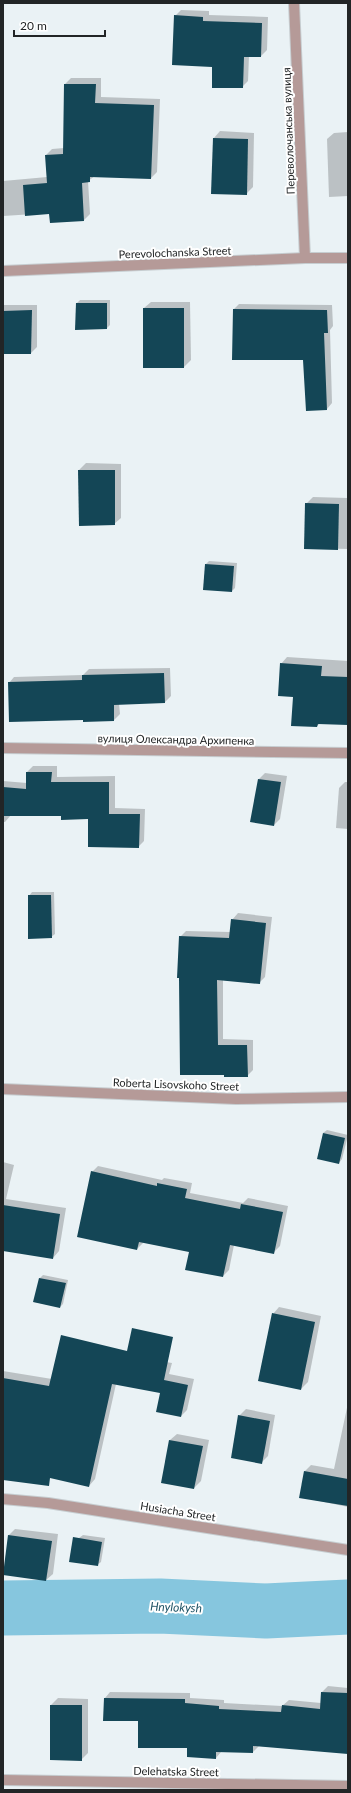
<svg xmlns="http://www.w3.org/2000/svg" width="351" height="1793" viewBox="0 0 351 1793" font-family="Lato,sans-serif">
  <rect width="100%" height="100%" fill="#eaf2f5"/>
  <!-- shadow -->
  <g fill="#0003">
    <polygon points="181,10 209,11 209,15 268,17 267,50 261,56 249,56 248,81 242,87 213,66 175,16"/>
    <polygon points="71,78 101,78 101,97 160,99 157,172 151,178 95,176 88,181 90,214 84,220 51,222 50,213 3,216 3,181 47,177 46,155 52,149 64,148 65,84"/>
    <polygon points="220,131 254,133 253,187 246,194 212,193 214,138"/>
    <polygon points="348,132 348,196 329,197 327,139 334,133"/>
    <polygon points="80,300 110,300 110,325 107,328 77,303"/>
    <polygon points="151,302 190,302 191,360 184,367 144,367 144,308"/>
    <polygon points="239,304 332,305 333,326 330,330 332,403 327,409 307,410 304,359 234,309"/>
    <polygon points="3,305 37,305 37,347 31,353 3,353"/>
    <polygon points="86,463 121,464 121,518 114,524 80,525 79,470"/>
    <polygon points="313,497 348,498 348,549 305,548 306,504"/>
    <polygon points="209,561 237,563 235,588 232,591 206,564"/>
    <polygon points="287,657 348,661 348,724 320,723 317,726 294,696 281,664"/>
    <polygon points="170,668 171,696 165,702 119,704 120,714 114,720 84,719 9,683 14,677 83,675 89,669"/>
    <polygon points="33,766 57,766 57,777 115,776 115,808 145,809 144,841 138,847 89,818 62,815 11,815 5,822 3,822 3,781 27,783 27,772"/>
    <polygon points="265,773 287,776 280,819 274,825 252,821 259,779"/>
    <polygon points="345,782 348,782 348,829 336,828 339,788"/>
    <polygon points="32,892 54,892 55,934 51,937 29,896"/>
    <polygon points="238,913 272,917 265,977 259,983 223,980 223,1039 253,1040 253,1070 247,1076 225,1076 180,937 186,931 231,932 232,920"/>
    <polygon points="327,1130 348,1135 342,1159 339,1163 323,1133"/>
    <polygon points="3,1162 14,1165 6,1199 66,1208 59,1251 53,1258 3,1242"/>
    <polygon points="98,1166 162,1180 164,1178 192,1183 190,1193 243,1203 248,1198 288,1206 280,1246 274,1252 234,1245 229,1270 223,1276 190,1251 144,1242 137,1249 92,1172"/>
    <polygon points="43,1275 68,1280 63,1304 60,1307 34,1302 40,1278"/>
    <polygon points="279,1307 321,1316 308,1382 301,1389 273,1314"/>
    <polygon points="64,1345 172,1363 169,1374 194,1379 187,1410 181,1416 161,1392 116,1384 95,1479 89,1486 3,1423 3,1371 52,1379"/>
    <polygon points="348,1403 348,1507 300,1497 305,1471 311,1465 334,1469"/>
    <polygon points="246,1409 275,1415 268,1456 261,1463 239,1416"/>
    <polygon points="177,1434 209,1440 201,1481 194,1488 162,1482 170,1440"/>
    <polygon points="15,1529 58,1534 53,1574 46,1580 3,1574 9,1535"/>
    <polygon points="83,1535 105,1538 101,1562 97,1565 79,1538"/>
    <polygon points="328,1686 348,1688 348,1752 259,1746 253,1752 221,1752 216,1758 189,1747 139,1720 104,1720 105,1698 110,1692 190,1693 190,1698 224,1700 224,1703 282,1706 289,1700 321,1703 322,1692"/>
    <polygon points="58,1698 88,1699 88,1753 81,1760 51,1759 51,1705"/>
  </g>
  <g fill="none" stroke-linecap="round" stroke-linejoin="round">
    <!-- river -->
    <polyline stroke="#86c6de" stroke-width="55" points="3,1608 160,1606 266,1611 348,1607"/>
  </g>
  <!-- building -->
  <g fill="#144656">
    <polygon points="174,15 203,17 203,21 262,23 261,57 244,57 243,88 212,88 212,67 172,65"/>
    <polygon points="64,84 96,84 95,103 154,105 151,179 90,177 90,182 82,183 84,221 50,223 49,214 25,216 23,185 47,183 45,155 63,154"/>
    <polygon points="213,138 248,139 247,195 211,194"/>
    <polygon points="76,303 107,303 107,329 75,330"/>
    <rect x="143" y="308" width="41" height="60"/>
    <polygon points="233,309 327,310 328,333 324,333 327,410 306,411 303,360 232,360"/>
    <polygon points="32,310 31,354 3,354 3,311"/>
    <polygon points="78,470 115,470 115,525 79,526"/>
    <polygon points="305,503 339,504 338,550 304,549"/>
    <polygon points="205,564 234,566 232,592 203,590"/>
    <polygon points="280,663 322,666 321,676 348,677 348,725 318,724 317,727 291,726 293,697 278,696"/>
    <polygon points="164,673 165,703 114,705 114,721 83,722 83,720 9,722 8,682 82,680 82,675"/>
    <polygon points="26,772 52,772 51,782 109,782 109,814 140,814 139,848 88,847 88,819 61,820 61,816 3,816 3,787 26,789"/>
    <polygon points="258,779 281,782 274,826 250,822"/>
    <polygon points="28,895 51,895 52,938 28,939"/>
    <polygon points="231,919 266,923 260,984 217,980 218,1045 247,1045 248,1077 224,1077 224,1075 180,1075 179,978 177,978 179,936 229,938"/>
    <polygon points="323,1133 345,1138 339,1164 317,1159"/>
    <polygon points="91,1171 157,1186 157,1183 187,1189 185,1198 240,1209 241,1204 283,1212 274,1254 230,1245 223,1277 185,1270 189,1252 139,1242 137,1250 77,1237"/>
    <polygon points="3,1205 60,1214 53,1259 3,1251"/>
    <polygon points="39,1278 66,1283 60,1308 33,1302"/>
    <polygon points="272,1313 315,1322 301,1390 258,1381"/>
    <polygon points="132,1328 173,1337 164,1380 188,1385 181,1417 156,1412 160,1393 112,1384 89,1487 50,1478 49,1486 3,1480 3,1378 49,1386 61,1335 127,1351"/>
    <polygon points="238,1415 270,1421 262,1464 231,1458"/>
    <polygon points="169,1440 203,1446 194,1489 161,1483"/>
    <polygon points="304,1471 348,1479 348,1506 299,1498"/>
    <polygon points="8,1535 52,1541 46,1581 3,1575"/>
    <polygon points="73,1537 102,1542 98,1566 69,1562"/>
    <polygon points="321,1692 348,1693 348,1754 253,1746 253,1753 216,1752 216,1759 187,1757 187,1748 138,1748 138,1721 103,1721 104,1698 185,1699 185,1703 219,1706 219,1709 281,1712 282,1705 320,1709"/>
    <polygon points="50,1705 82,1705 82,1761 50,1760"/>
  </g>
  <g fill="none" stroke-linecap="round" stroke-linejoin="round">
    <defs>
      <g id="minor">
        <polyline points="294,3 305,258"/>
        <polyline points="3,271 305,258 348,258"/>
        <polyline points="3,748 348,753"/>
        <polyline points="3,1089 236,1099 348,1097"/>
        <polyline points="3,1499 48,1503 348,1550"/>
        <polyline points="3,1780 348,1786"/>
      </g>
    </defs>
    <!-- minor casing -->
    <use href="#minor" stroke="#c6cdd0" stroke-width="12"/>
    <!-- minor -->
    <use href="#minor" stroke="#b59a98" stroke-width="10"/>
  </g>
  <g text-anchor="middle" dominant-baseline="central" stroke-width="4" stroke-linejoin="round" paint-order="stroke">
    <!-- street labels -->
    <g font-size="11" fill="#222526" stroke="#fff">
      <text transform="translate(288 131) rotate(-92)">Переволочанська вулиця</text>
      <text transform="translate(175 252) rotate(-2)">Perevolochanska Street</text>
      <text transform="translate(176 739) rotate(1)">вулиця Олександра Архипенка</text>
      <text transform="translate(176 1084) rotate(2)">Roberta Lisovskoho Street</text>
      <text transform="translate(178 1511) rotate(9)">Husiacha Street</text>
      <text transform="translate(176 1771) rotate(1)">Delehatska Street</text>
    </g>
    <!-- water labels -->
    <g font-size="12" font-style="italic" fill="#235668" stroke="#fff">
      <text transform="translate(176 1607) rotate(2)">Hnylokysh</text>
    </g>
  </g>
  <!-- border -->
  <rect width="351" height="1793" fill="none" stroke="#222526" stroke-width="8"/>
  <!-- scale -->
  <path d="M14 30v6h91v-6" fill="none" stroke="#222526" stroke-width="2"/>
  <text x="20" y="30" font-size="12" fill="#222526" stroke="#ffffff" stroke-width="3" paint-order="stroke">20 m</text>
</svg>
